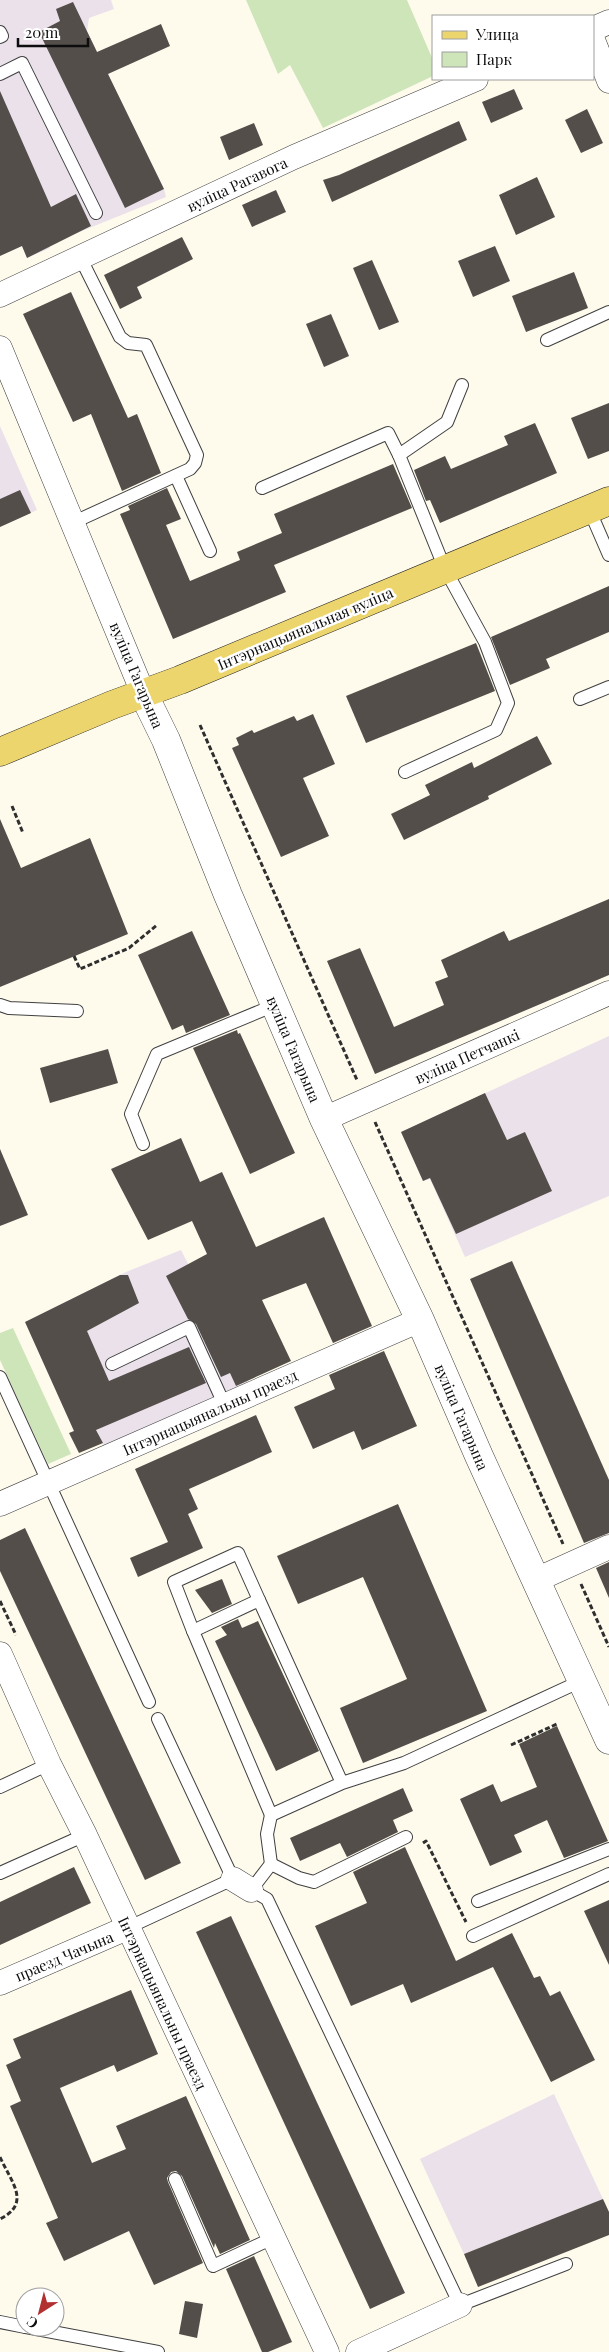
<svg xmlns="http://www.w3.org/2000/svg" width="609" height="2352" viewBox="0 0 609 2352" font-family="'Playfair Display',serif">
  <rect width="100%" height="100%" fill="#fefbed"/>
  <!-- industrial -->
  <g fill="#eae1eb">
    <polygon points="0,0 111,0 114,9 89,18 87,31 164,189 166,197 72,235 44,235 50,248 27,258 22,246 4,254 0,244"/>
    <polygon points="0,426 37,510 0,527"/>
    <polygon points="609,1036 609,1196 465,1257 430,1179 423,1181 401,1132"/>
    <polygon points="181,1250 249,1383 105,1449 93,1423 74,1431 25,1322 126,1272"/>
    <polygon points="554,2094 603,2199 464,2254 420,2159"/>
  </g>
  <!-- green -->
  <g fill="#cee5ba">
    <polygon points="246,0 407,0 433,60 433,76 323,128 290,65 278,74"/>
    <polygon points="13,1328 71,1454 48,1464 0,1360 0,1333"/>
  </g>
  <!-- building -->
  <g fill="#544e4a">
    <polygon points="73,2 97,52 161,24 170,46 108,74 164,189 125,208 39,32 60,21 56,9"/>
    <polygon points="514,89 523,109 491,123 482,102"/>
    <polygon points="0,91 51,207 76,194 91,226 27,258 22,246 0,256"/>
    <polygon points="587,109 603,143 581,153 565,120"/>
    <polygon points="459,121 467,140 332,202 323,180 339,175"/>
    <polygon points="254,123 263,145 229,160 220,137"/>
    <polygon points="537,177 555,217 516,235 499,195"/>
    <polygon points="276,190 286,212 252,227 242,205"/>
    <polygon points="182,237 193,259 137,287 142,298 120,309 104,275"/>
    <polygon points="495,246 510,281 473,297 458,261"/>
    <polygon points="372,260 399,322 379,330 353,268"/>
    <polygon points="574,272 588,308 526,332 512,296"/>
    <polygon points="71,292 128,418 137,414 161,473 122,491 91,414 73,422 23,314"/>
    <polygon points="331,314 349,356 324,367 306,324"/>
    <polygon points="609,403 609,451 588,459 571,418"/>
    <polygon points="535,423 557,473 440,523 430,500 426,501 414,470 445,456 451,469 508,445 504,436"/>
    <polygon points="393,464 412,508 274,565 286,592 173,639 120,514 130,510 128,506 167,488 181,519 166,525 190,581 240,560 237,552 282,533 274,514"/>
    <polygon points="20,490 31,513 0,527 0,499"/>
    <polygon points="609,586 609,632 546,659 550,668 510,685 491,637"/>
    <polygon points="476,643 495,691 366,743 346,696"/>
    <polygon points="313,714 335,764 303,778 329,836 281,857 232,748 239,745 236,738 252,730 254,733 294,716 297,721"/>
    <polygon points="537,736 552,764 488,796 489,799 404,840 391,814 430,795 425,785 472,762 474,768"/>
    <polygon points="0,819 21,868 90,838 128,934 0,987"/>
    <polygon points="609,899 609,975 375,1074 327,961 360,948 394,1027 444,1005 435,982 448,977 441,960 504,931 509,941"/>
    <polygon points="192,931 230,1015 186,1033 183,1025 172,1030 138,955"/>
    <polygon points="237,1030 238,1034 240,1033 295,1153 250,1174 193,1048"/>
    <polygon points="108,1049 118,1083 50,1103 40,1068"/>
    <polygon points="485,1093 507,1140 525,1132 552,1191 456,1234 430,1178 423,1181 401,1132"/>
    <polygon points="181,1138 200,1182 222,1172 256,1247 324,1217 372,1326 333,1343 306,1283 262,1300 291,1361 236,1386 230,1373 221,1377 196,1324 188,1319 166,1276 207,1254 192,1221 148,1240 111,1169"/>
    <polygon points="0,1149 28,1215 0,1226"/>
    <polygon points="512,1261 609,1480 609,1533 584,1543 470,1279"/>
    <polygon points="120,1275 128,1275 139,1303 87,1331 109,1381 189,1347 206,1383 96,1430 103,1443 79,1453 69,1433 74,1431 25,1322"/>
    <polygon points="384,1351 417,1426 362,1450 354,1431 313,1449 294,1407 335,1389 329,1375"/>
    <polygon points="256,1415 272,1452 189,1489 198,1509 188,1514 203,1548 138,1577 130,1558 168,1542 135,1469"/>
    <polygon points="398,1504 487,1711 363,1763 340,1708 407,1679 363,1577 298,1604 277,1556"/>
    <polygon points="25,1528 181,1863 145,1880 0,1571 0,1540"/>
    <polygon points="609,1562 609,1598 596,1568"/>
    <polygon points="222,1579 232,1604 212,1613 195,1590"/>
    <polygon points="238,1619 242,1628 258,1621 319,1751 276,1771 215,1641 227,1635 221,1627"/>
    <polygon points="557,1726 608,1841 564,1858 547,1820 514,1835 522,1852 490,1866 460,1799 493,1784 501,1802 537,1787 519,1744"/>
    <polygon points="403,1788 413,1811 393,1820 398,1832 347,1857 340,1843 300,1861 290,1838"/>
    <polygon points="405,1847 456,1961 512,1933 534,1978 540,1976 550,1996 560,1991 595,2060 551,2082 493,1967 411,2003 403,1984 351,2006 315,1926 367,1903 353,1872"/>
    <polygon points="74,1867 91,1903 0,1945 0,1902"/>
    <polygon points="609,1900 609,1965 584,1911"/>
    <polygon points="231,1916 405,2293 370,2309 196,1932"/>
    <polygon points="131,1990 158,2054 117,2072 114,2065 60,2088 92,2163 126,2149 116,2126 186,2096 250,2240 220,2254 215,2243 214,2248 182,2176 176,2171 171,2172 167,2178 168,2182 203,2263 154,2285 129,2231 64,2261 46,2223 58,2218 10,2106 21,2101 6,2065 21,2058 13,2039"/>
    <polygon points="603,2199 609,2212 609,2235 478,2287 464,2254"/>
    <polygon points="254,2256 292,2342 268,2352 262,2352 226,2269"/>
    <polygon points="185,2301 203,2304 197,2338 179,2334"/>
  </g>
  <g fill="none" stroke-linecap="round" stroke-linejoin="round">
    <defs>
      <g id="service">
        <polyline points="0,32 2,36 0,37"/>
        <polyline points="0,74 22,63 96,213"/>
        <polyline points="547,340 609,312"/>
        <polyline points="176,476 210,551"/>
        <polyline points="262,488 388,433 399,455"/>
        <polyline points="589,509 609,555"/>
        <polyline points="72,523 190,469 195,463 197,455 146,345 128,343 120,337 80,257"/>
        <polyline points="580,699 609,687"/>
        <polyline points="405,772 496,730 508,703 485,642 445,569 399,455 447,422 462,385"/>
        <polyline points="0,1005 9,1008 77,1011"/>
        <polyline points="143,1144 131,1114 157,1054 275,1005"/>
        <polyline points="112,1364 189,1327 225,1406"/>
        <polyline points="0,1377 149,1702"/>
        <polyline points="193,1631 174,1582 238,1553 259,1600"/>
        <polyline points="342,1783 259,1600 193,1631 271,1815 342,1783 404,1763 581,1681"/>
        <polyline points="0,1787 49,1764"/>
        <polyline points="271,1815 267,1834 271,1864"/>
        <polyline points="406,1837 314,1882 299,1878 271,1864 251,1890 267,1899 460,2305 566,2264"/>
        <polyline points="0,1873 85,1835"/>
        <polyline points="478,1901 609,1849"/>
        <polyline points="127,1928 233,1879 158,1719"/>
        <polyline points="473,1936 609,1874"/>
        <polyline points="175,2179 213,2266 273,2238"/>
        <polyline points="0,2322 25,2327"/>
        <polyline points="26,2327 158,2352"/>
      </g>
      <g id="minor">
        <polyline points="593,29 609,22"/>
        <polyline points="593,40 609,81"/>
        <polyline points="0,295 294,157 476,79"/>
        <polyline points="0,348 143,693"/>
        <polyline points="324,1119 609,993"/>
        <polyline points="0,1504 420,1320"/>
        <polyline points="536,1580 609,1547"/>
        <polyline points="0,1654 49,1764 85,1835 327,2352"/>
        <polyline points="233,1879 251,1890"/>
        <polyline points="0,1983 127,1928"/>
        <polyline points="358,2352 460,2305"/>
      </g>
      <polyline id="tertiary" points="143,693 166,740 228,895 324,1119 420,1320 479,1456 609,1740"/>
      <polyline id="primary" points="0,752 112,705 180,680 609,501"/>
    </defs>
    <!-- service casing -->
    <use href="#service" stroke="#404040" stroke-width="14"/>
    <!-- minor casing -->
    <use href="#minor" stroke="#404040" stroke-width="25"/>
    <!-- tertiary casing -->
    <use href="#tertiary" stroke="#404040" stroke-width="29"/>
    <!-- primary casing -->
    <use href="#primary" stroke="#1e1e1e" stroke-width="29"/>
    <!-- path -->
    <g stroke="#2f2f2f" stroke-width="3" stroke-dasharray="5 2.5" stroke-linecap="butt">
      <polyline points="200,725 357,1080"/>
      <polyline points="12,806 23,833"/>
      <polyline points="74,956 80,969 129,948 157,925"/>
      <polyline points="375,1122 563,1544"/>
      <polyline points="581,1584 609,1647"/>
      <polyline points="0,1601 16,1635"/>
      <polyline points="511,1745 557,1724"/>
      <polyline points="423,1843 426,1841 466,1922"/>
      <path d="M0,2157C11,2182 32,2203 0,2219"/>
    </g>
    <!-- service -->
    <use href="#service" stroke="#fff" stroke-width="12"/>
    <!-- minor -->
    <use href="#minor" stroke="#fff" stroke-width="24"/>
    <!-- tertiary -->
    <use href="#tertiary" stroke="#fff" stroke-width="28"/>
    <!-- primary -->
    <use href="#primary" stroke="#edd56e" stroke-width="28"/>
  </g>
  <g text-anchor="middle" dominant-baseline="central" stroke-width="5" stroke-linejoin="round" paint-order="stroke">
    <!-- street labels -->
    <g font-size="15" fill="#0d0d0d" stroke="#fff">
      <text transform="translate(237 184) rotate(-25)">вуліца Рагавога</text>
      <text transform="translate(305 628) rotate(-23)">Інтэрнацыянальная вуліца</text>
      <text transform="translate(137 675) rotate(67)">вуліца Гагарына</text>
      <text transform="translate(294 1049) rotate(67)">вуліца Гагарына</text>
      <text transform="translate(467 1056) rotate(-24)">вуліца Петчанкі</text>
      <text transform="translate(210 1412) rotate(-24)">Інтэрнацыянальны праезд</text>
      <text transform="translate(462 1417) rotate(67)">вуліца Гагарына</text>
      <text transform="translate(64 1956) rotate(-23)">праезд Чачына</text>
      <text transform="translate(163 2003) rotate(65)">Інтэрнацыянальны праезд</text>
    </g>
  </g>
  <!-- legend -->
  <rect x="432" y="15" width="162" height="65" fill="#ffffff" stroke="#9e9e9e"/>
  <rect x="442" y="31" width="25" height="8" fill="#edd56e" stroke="#9e9e9e"/>
  <text x="476" y="40" font-size="15" fill="#0d0d0d">Улица</text>
  <rect x="442" y="52" width="25" height="15" fill="#cee5ba" stroke="#9e9e9e"/>
  <text x="476" y="65" font-size="15" fill="#0d0d0d">Парк</text>
  <!-- north arrow -->
  <g transform="translate(40 2312) rotate(216)"><circle r="24" fill="#ffffff" stroke="#9e9e9e"/>
  <path d="M0-4L9 19L0 12L-9 19Z" fill="#b13030"/>
  <text y="-8" font-size="14" font-weight="bold" text-anchor="middle" fill="#0d0d0d">С</text>
  </g>
  <!-- scale -->
  <path d="M18 38v8h70v-8" fill="none" stroke="#0d0d0d" stroke-width="2.5"/>
  <text x="25" y="38" font-size="15" fill="#0d0d0d" stroke="#ffffff" stroke-width="4" paint-order="stroke">20 m</text>
</svg>
